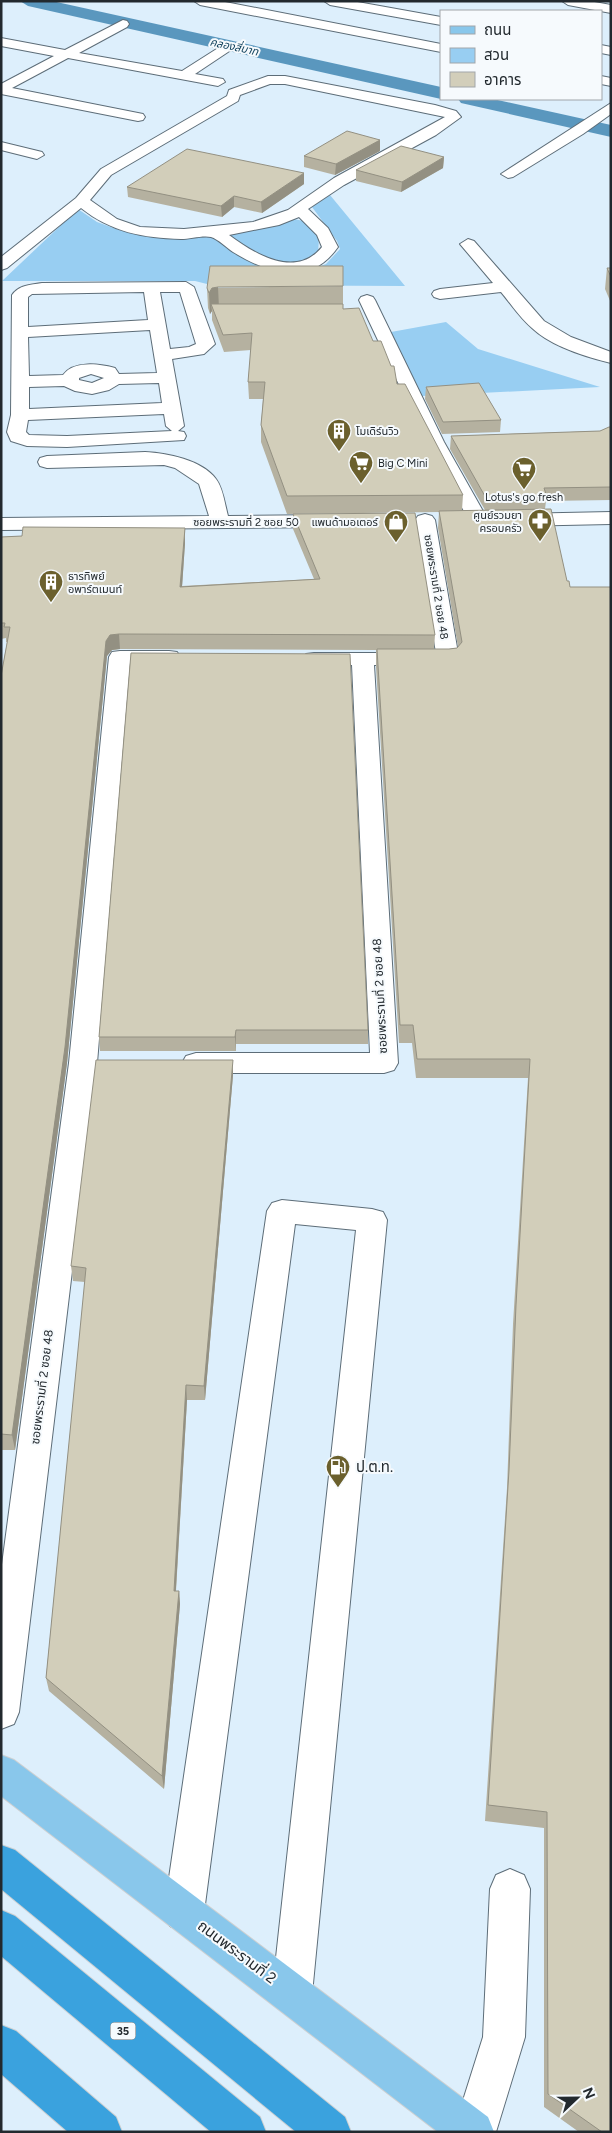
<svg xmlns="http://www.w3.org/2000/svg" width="612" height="2133" viewBox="0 0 612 2133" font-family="Figtree,'Noto Sans Thai',sans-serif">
  <rect width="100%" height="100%" fill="#ddeffc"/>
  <!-- green -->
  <g fill="#98cef2">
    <polygon points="330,195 405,286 211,285 195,281 2,281 78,209 97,222 119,230 163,237 212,236 239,254 313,269 326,264 340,249 337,241 312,207"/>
    <path d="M294,219L308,222L319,237L318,254C313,257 307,262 301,264C281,270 242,248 228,234Z"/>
    <polygon points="446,322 478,349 600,387 422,396 391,332"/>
  </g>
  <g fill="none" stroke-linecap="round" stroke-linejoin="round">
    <!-- canal -->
    <g fill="#5a97be" fill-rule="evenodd">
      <polygon points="20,1 52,1 441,87 441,99 28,6"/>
      <polygon points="458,99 493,99 611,125 611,137 461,103"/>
    </g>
    <defs>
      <g id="minor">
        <polygon points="194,1 220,1 441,44 441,52 200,5"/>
        <polygon points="324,1 352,1 441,17 441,25 330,5"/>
        <polygon points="562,1 589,1 611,5 611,13 568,5"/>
        <polygon points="123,20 127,21 129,24 127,27 79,53 182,71 226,43 231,44 232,47 231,50 195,74 223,79 225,82 218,86 68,58 12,88 143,114 145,117 143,120 138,121 1,94 1,84 54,56 1,46 1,38 65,50"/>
        <polygon points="601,45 611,47 611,55 601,53"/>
        <path d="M268,76H285L435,105L456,111L461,117L436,135L344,185L308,209L328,228L338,247C310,287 269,274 233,252C227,248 218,239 211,237C203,235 190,239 181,239C143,238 111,232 81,208L7,268L1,270V257L76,198L101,169L227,96L229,90ZM270,84H285L445,117L334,178L288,210L253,222L184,229L140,227L117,219L90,200L111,175L238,101L240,95ZM299,217L317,235L322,247C296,279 256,255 229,235L279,225Z"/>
        <polygon points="601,76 611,78 611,86 601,84"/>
        <polygon points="611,103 611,114 583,134 513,177 508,178 501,174"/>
        <polygon points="1,142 42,152 44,155 37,159 1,150"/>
        <path d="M468,239L474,241L544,321L571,337L611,352V363C586,357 551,346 532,328C520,318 511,304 501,292L440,299L434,297L432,294L434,291L440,289L493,283L460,244Z"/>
        <path d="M186,282L194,287L215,344L204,354L172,359L184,426L178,431L184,432L186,436L184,440L67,447L27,446L11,441L7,432L11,415L12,295C19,285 30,285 42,283ZM144,292L148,320L28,327V297L32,294ZM160,292H180L196,344L189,347L170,349ZM150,330L157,373L119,374L115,368C100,364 74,360 63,375L29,376L28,337ZM91,374L104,378L92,383L79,380V378ZM159,383L162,403L29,409V387L64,386L75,391L92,394L109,390L119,384ZM164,414L166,426L172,431L67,436L29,435L26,432L28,420Z"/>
        <polygon points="367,295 373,297 375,300 444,442 488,520 485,524 471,524 426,442 359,300 361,297"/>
        <path d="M145,452C167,453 202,460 216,479C223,488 225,505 228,516L329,515L336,517L339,521L336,525L329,527L1,530V518L209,516L199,484L175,468L164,465L47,468L40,466L38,462L40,458L47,456Z"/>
        <polygon points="611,512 611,524 515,526 508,524 505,520 508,516 515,514"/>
        <polygon points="425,514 432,516 435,520 459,659 456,664 448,665 374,665 398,1063 394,1070 384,1073 196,1073 186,1070 182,1063 186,1056 196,1053 370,1053 352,665 306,664 303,659 306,654 314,653 436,653 415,520 418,516"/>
        <polygon points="120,651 169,651 177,652 180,657 177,662 130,663 97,1063 19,1712 14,1724 1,1729 1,1572 69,1063 109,657 112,652"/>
        <polygon points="282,1200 372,1209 383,1212 387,1220 312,1994 306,2008 292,2014 278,2008 272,1994 356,1230 295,1224 204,1912 198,1926 184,1932 170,1926 164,1912 267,1211 272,1203"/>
        <polygon points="510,1869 524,1875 530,1889 525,2037 496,2132 453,2132 483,2037 490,1889 496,1875"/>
      </g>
      <polygon id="major" points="1,1755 14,1760 488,2117 494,2132 438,2132 1,1796"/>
      <g id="highway">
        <polygon points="1,1845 15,1850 345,2117 351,2132 296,2132 1,1889"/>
        <polygon points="1,1910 15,1916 260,2117 266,2132 211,2132 1,1956"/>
        <polygon points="1,2025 16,2031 116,2117 122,2132 68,2132 1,2074"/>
      </g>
    </defs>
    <!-- minor casing -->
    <use href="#minor" stroke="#5d6d78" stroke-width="2"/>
    <!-- major casing -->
    <use href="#major" stroke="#ced0d1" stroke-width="2"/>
    <!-- highway casing -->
    <use href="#highway" stroke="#ced0d1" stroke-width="2"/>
    <!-- minor -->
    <use href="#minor" fill="#fff" fill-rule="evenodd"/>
    <!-- major -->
    <use href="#major" fill="#89c7eb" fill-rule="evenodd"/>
    <!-- highway -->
    <use href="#highway" fill="#3aa2de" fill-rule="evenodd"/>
  </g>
  <!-- wall -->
  <g fill="#b5b1a0">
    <polygon points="380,140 380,151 335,175 304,167 304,156"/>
    <polygon points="444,157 443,168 401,192 356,181 356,170"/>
    <polygon points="304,184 262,213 234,207 222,217 128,197 127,187"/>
    <polygon points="607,268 611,268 611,303 605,289"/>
    <polygon points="343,286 343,309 373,341 397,384 463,495 462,510 485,510 450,449 451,436 600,431 611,427 611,500 546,501 545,509 611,2132 579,2132 544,2107 544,1828 485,1821 507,1488 513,1324 528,1078 416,1078 412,1043 399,1043 376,667 376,650 120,649 112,650 107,656 67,1063 15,1450 1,1450 1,676 7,642 6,642 6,638 1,639 1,537 185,528 185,543 182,586 314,579 293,529 293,514 435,635 434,649 449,649 457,648 458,647 438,528 439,512 287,514 261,442 261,425 263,399 249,399 248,382 251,350 224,352 212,320 212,311 210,314 208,308 207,288"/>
    <polygon points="426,387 501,420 500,432 442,434 425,399"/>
    <polygon points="131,653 368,1030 368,1044 236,1044 236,1051 100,1051 99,1037"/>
    <polygon points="233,1075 205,1400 187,1400 176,1591 179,1591 180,1604 164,1789 49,1691 46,1678 85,1282 73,1281 71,1266"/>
  </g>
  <!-- shaded-wall -->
  <g fill="#939082">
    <polygon points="380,140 380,151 335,175 336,164"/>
    <polygon points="444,157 443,168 401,192 402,182"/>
    <polygon points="304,173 304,184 262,213 261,202"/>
    <polygon points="234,196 234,207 222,217 221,206"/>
    <polygon points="218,287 219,308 211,304 212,311 210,314 209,293 212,288"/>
    <polygon points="185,528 185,543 181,602 180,587"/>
    <polygon points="119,634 120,649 112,650 107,656 67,1063 15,1450 12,1435 106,641 110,635"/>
    <polygon points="236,1030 236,1051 235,1037"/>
    <polygon points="233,1060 233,1075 205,1400 204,1386"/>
    <polygon points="186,1385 187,1400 175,1604 174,1591"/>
    <polygon points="179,1591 180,1604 164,1789 162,1776"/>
  </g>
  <!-- building -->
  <g fill="#d2ceba" stroke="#939082">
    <polygon points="347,131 380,140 336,164 304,156"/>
    <polygon points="401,146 444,157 402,182 356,170"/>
    <polygon points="187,149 304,173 261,202 234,196 221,206 127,187"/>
    <polygon points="210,266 343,266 343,286 218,287 212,288 209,293 207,288"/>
    <polygon points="607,268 611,268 611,277"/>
    <polygon points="211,304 343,304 343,309 359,308 373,341 381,341 391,366 394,366 397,384 405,384 463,495 287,496 261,425 265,382 248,382 252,333 223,335"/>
    <polygon points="479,383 501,420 443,422 426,387"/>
    <polygon points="609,427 611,427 611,487 544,488 547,497 486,498 451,436 600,431"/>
    <polygon points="551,509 567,581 569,581 570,587 611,587 611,2132 602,2132 548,2094 547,1812 488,1805 509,1470 516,1305 530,1059 417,1059 413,1025 400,1025 377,649 449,649 457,648 462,642 439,511"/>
    <polygon points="415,513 435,635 119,634 110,635 106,641 65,1047 12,1435 1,1434 1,676 10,627 4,627 5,623 1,623 1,537 22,536 23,527 185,528 180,587 320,579 293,514"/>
    <polygon points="131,653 350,654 368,1030 236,1030 235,1037 99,1037"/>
    <polygon points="96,1060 233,1060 204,1386 186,1385 174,1591 179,1591 162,1776 46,1678 86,1268 71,1266"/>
  </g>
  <!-- icons -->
  <defs>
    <symbol id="building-pin" viewBox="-11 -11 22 30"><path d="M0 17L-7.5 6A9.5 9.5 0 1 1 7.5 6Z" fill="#6b602d" stroke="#f6fafd"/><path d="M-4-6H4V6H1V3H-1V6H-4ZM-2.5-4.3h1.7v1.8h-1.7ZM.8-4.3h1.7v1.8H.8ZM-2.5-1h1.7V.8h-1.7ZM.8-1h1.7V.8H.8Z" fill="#fff"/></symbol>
    <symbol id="supermarket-pin" viewBox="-11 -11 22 30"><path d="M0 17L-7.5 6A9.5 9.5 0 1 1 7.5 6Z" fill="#6b602d" stroke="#f6fafd"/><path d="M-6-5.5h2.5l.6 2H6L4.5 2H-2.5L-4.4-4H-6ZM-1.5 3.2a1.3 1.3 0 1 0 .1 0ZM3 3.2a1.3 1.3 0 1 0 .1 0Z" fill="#fff"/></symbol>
    <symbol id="pharmacy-pin" viewBox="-11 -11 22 30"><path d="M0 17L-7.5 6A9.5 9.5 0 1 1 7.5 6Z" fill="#6b602d" stroke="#f6fafd"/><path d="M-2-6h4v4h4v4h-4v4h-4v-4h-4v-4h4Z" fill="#fff"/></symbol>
    <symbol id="shop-pin" viewBox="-11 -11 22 30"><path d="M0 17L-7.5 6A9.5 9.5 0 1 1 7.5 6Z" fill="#6b602d" stroke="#f6fafd"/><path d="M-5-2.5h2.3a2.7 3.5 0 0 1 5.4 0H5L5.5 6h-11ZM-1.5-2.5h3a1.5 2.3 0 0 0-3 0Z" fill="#fff"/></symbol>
    <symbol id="fuel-pin" viewBox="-11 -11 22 30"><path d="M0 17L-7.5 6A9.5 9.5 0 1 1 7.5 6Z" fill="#6b602d" stroke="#f6fafd"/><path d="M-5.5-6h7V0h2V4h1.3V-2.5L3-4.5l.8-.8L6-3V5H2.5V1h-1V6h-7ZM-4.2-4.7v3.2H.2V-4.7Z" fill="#fff"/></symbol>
  </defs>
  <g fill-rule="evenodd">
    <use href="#building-pin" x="325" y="417" width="28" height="38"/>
    <use href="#supermarket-pin" x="347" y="449" width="28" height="38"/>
    <use href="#supermarket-pin" x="510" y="455" width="28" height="38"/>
    <use href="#pharmacy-pin" x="526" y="507" width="28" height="38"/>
    <use href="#shop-pin" x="382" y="508" width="28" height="38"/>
    <use href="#building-pin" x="37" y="568" width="28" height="38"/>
    <use href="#fuel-pin" x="324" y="1453" width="28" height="38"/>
  </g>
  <g text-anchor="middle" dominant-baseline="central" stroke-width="4" stroke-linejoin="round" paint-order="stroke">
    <!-- far-water labels -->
    <g font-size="11" font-style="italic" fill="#0d3f5a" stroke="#f6fafd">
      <text transform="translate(234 47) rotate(12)">คลองสี่บาท</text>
    </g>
    <!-- far-poi labels -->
    <g font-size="11" fill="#22292e" stroke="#f6fafd" text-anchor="start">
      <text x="356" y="431">โมเดิร์นวิว</text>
      <text x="378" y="463">Big C Mini</text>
      <text x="524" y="497" text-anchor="middle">Lotus's go fresh</text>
      <text x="522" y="515" text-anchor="end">ศูนย์รวมยา<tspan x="522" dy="13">ครอบครัว</tspan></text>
      <text x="378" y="522" text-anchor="end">แพนด้ามอเตอร์</text>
      <text x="68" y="576">ธารทิพย์<tspan x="68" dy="13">อพาร์ตเมนท์</tspan></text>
    </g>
    <!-- far-street labels -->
    <g font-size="11" fill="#22292e" stroke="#f6fafd">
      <text x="246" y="522">ซอยพระรามที่ 2 ซอย 50</text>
      <text transform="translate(436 587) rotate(81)">ซอยพระรามที่ 2 ซอย 48</text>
    </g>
    <!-- shield labels -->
    <rect fill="#f6fafd" stroke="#62686c" stroke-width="1" x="110.5" y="2022.5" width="25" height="17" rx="4"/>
    <g font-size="11" font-weight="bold" fill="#22292e">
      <text x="123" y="2031">35</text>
    </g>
    <!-- street labels -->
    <g font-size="12" fill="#22292e" stroke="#f6fafd">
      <text transform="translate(380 996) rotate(-93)">ซอยพระรามที่ 2 ซอย 48</text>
      <text transform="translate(42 1387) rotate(-83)">ซอยพระรามที่ 2 ซอย 48</text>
    </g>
    <!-- near-poi labels -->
    <g font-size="15" fill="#22292e" stroke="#f6fafd" text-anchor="start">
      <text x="356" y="1467">ป.ต.ท.</text>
    </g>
    <!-- near-street labels -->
    <g font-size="15" fill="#22292e" stroke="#f6fafd">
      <text transform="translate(237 1952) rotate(37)">ถนนพระรามที่ 2</text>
    </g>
  </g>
  <!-- border -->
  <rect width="612" height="2133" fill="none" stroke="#22292e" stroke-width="5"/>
  <!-- legend -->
  <rect x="440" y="10" width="162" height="90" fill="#f6fafd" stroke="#a1a6aa"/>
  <rect x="450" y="26" width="25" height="8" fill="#89c7eb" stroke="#a1a6aa"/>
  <text x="484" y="35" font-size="15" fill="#22292e">ถนน</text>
  <rect x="450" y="48" width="25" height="15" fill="#98cef2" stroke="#a1a6aa"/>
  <text x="484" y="60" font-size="15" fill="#22292e">สวน</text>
  <rect x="450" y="72" width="25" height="15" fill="#d2ceba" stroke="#a1a6aa"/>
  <text x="484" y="85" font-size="15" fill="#22292e">อาคาร</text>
  <!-- north arrow -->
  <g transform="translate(577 2098) rotate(68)" stroke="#f6fafd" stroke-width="4" paint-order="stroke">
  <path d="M0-4L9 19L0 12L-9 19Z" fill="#22292e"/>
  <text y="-8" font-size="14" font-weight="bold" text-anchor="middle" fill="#22292e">N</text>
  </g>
</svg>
